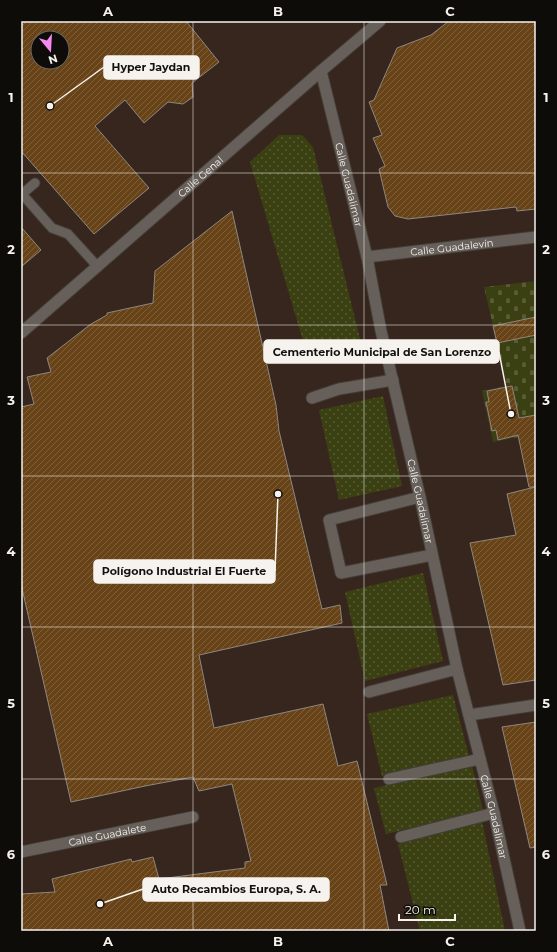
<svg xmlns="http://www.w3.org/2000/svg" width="557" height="952" viewBox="0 0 557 952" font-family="Montserrat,sans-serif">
  <defs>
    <pattern id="cemetery-stones" width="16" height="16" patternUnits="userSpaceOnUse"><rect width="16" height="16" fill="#3b4012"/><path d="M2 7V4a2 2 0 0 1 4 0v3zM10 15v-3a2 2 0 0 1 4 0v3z" fill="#585c35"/></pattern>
    <pattern id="park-dots" width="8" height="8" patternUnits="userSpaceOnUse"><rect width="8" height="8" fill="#3b4012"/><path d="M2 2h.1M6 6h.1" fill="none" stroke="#585c35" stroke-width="1.8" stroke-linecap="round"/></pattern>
    <pattern id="building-hatch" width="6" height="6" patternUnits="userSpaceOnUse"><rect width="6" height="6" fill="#684317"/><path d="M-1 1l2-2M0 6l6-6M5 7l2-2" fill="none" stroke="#7e5f39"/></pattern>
  </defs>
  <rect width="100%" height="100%" fill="#27221c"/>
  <!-- industrial -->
  <path fill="#37261d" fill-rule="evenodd" d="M21,21H536V931H21ZM38,38H62V62H38Z"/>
  <!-- cemetery -->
  <polygon fill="url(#cemetery-stones)" points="536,281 536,533 516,535 507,494 530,488 519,437 493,442 482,391 507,386 484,287"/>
  <!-- park -->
  <g fill="url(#park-dots)">
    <polygon points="279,135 302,135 313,147 363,351 309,361 250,162"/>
    <polygon points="383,396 402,486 339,500 319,410"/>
    <polygon points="423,573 443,661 365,681 345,592"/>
    <polygon points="453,695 469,756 382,776 367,714"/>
    <polygon points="472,766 483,810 386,834 374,788"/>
    <polygon points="482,821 505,931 420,931 398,844"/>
  </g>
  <!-- building -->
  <g fill="url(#building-hatch)" stroke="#8e8780" fill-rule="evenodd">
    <path d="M21,21H186L219,62L192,83L193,97L183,104L168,102L144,123L125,100L95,126L149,188L94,234L21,151ZM38,38H62V62H38Z"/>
    <polygon points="449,21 536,21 536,209 517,211 516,207 408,219 395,216 388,207 379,169 385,166 373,138 382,135 369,102 374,100 397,48 431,35"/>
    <polygon points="232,211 276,405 279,431 322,609 340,605 342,623 199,655 214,728 323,704 338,766 357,761 387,885 380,885 389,931 21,931 21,894 55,892 52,879 131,859 132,862 153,857 159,879 245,868 245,862 251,861 232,784 199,791 193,777 145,786 71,802 21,584 21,407 34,404 27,377 51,372 47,358 91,324 107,315 107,313 153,303 155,271"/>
    <polygon points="21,227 41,250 21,267"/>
    <polygon points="536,317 536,335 497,343 493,326"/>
    <polygon points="512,386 519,418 536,415 536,680 503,685 470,543 516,535 507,494 535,487 529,487 518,435 498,440 496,430 492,431 486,402 489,402 487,391"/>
    <polygon points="536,722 536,847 530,848 502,727"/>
  </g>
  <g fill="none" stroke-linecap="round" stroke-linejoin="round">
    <defs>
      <polyline id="service" points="35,183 22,194 52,228 68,234 98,267"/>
      <g id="minor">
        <path id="s1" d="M367,257L381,331L420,497L457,669L494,813L520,931"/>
        <polyline points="312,398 339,389 393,380"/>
        <polyline points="420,497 329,520 341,573 432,555"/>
        <polyline points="369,692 457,669"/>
        <polyline points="469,715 536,705"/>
        <polyline points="389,779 480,759"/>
        <polyline points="401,837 494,813"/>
        <path id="s2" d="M21,852L193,817"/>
      </g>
      <g id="tertiary">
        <path id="s3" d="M321,71L367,257L536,237"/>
      </g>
      <g id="secondary">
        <path id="s4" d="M21,333L321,71L380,21"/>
      </g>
    </defs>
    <!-- service casing -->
    <use href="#service" stroke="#433e3a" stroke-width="11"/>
    <!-- minor casing -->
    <use href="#minor" stroke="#433e3a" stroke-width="13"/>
    <!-- tertiary casing -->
    <use href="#tertiary" stroke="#433e3a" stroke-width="13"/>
    <!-- secondary casing -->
    <use href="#secondary" stroke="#433e3a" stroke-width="13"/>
    <!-- service -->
    <use href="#service" stroke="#67605a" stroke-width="9"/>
    <!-- minor -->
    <use href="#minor" stroke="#67605a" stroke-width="11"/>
    <!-- tertiary -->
    <use href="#tertiary" stroke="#67605a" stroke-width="11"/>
    <!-- secondary -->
    <use href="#secondary" stroke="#67605a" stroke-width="11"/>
  </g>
  <!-- grid -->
  <path fill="none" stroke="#f6f2ee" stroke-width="1" stroke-opacity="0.55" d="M193,21V931M364,21V931M21,173H536M21,325H536M21,476H536M21,627H536M21,779H536"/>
  <g text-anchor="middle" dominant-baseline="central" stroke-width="4" stroke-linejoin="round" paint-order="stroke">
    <!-- street labels -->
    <g font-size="10" fill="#f6f2ee" stroke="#0e0c09">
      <text stroke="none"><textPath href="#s4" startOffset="238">Calle Genal</textPath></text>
      <text stroke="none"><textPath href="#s3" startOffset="117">Calle Guadalimar</textPath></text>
      <text stroke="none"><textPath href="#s3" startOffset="277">Calle Guadalevín</textPath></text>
      <text stroke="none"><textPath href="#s1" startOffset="250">Calle Guadalimar</textPath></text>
      <text stroke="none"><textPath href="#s1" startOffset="574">Calle Guadalimar</textPath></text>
      <text stroke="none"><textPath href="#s2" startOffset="88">Calle Guadalete</textPath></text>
    </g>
  </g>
  <!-- callouts -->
  <path fill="none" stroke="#f6f2ee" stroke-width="1.5" d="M50 106L104 67M511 414L499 352M278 494L275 571M100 904L143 889"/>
  <g fill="#f6f2ee" stroke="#0e0c09" stroke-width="1.5">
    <circle cx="50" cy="106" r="4"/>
    <circle cx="511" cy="414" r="4"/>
    <circle cx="278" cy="494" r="4"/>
    <circle cx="100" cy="904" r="4"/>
  </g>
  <g fill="#f6f2ee" stroke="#f6f2ee" stroke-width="1.5">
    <rect x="104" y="56" width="95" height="23" rx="4"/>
    <rect x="264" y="340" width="235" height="23" rx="4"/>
    <rect x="94" y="560" width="181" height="23" rx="4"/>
    <rect x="143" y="878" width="186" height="23" rx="4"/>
  </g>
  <g font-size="11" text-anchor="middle" font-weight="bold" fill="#111">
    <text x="151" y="71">Hyper Jaydan</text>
    <text x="382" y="356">Cementerio Municipal de San Lorenzo</text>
    <text x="184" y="575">Polígono Industrial El Fuerte</text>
    <text x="236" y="893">Auto Recambios Europa, S. A.</text>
  </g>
  <!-- border -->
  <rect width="557" height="952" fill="none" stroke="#0e0c09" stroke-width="44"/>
  <!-- north arrow -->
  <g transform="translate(50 50) rotate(162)"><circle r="19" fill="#0e0c09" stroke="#6b6865"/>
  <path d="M0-3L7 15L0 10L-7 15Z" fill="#f489ef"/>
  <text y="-6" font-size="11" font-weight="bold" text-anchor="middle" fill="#f6f2ee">N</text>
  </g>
  <!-- scale -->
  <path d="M399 914v6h56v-6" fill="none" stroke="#f6f2ee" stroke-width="2"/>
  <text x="405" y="914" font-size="12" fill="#f6f2ee" stroke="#0e0c09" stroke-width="3" paint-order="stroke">20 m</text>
  <rect x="22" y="22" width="513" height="908" fill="none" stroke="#f6f2ee" stroke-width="1.5"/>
  <g font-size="13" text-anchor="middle" font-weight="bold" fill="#f6f2ee">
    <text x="108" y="16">A</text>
    <text x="278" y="16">B</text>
    <text x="450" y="16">C</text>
    <text x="11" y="102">1</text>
    <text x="546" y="102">1</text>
    <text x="11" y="254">2</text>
    <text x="546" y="254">2</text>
    <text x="11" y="405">3</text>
    <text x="546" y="405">3</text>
    <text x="11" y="556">4</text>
    <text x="546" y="556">4</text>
    <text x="11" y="708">5</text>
    <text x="546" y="708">5</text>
    <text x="11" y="859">6</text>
    <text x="546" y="859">6</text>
    <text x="108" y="946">A</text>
    <text x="278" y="946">B</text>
    <text x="450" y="946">C</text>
  </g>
</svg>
